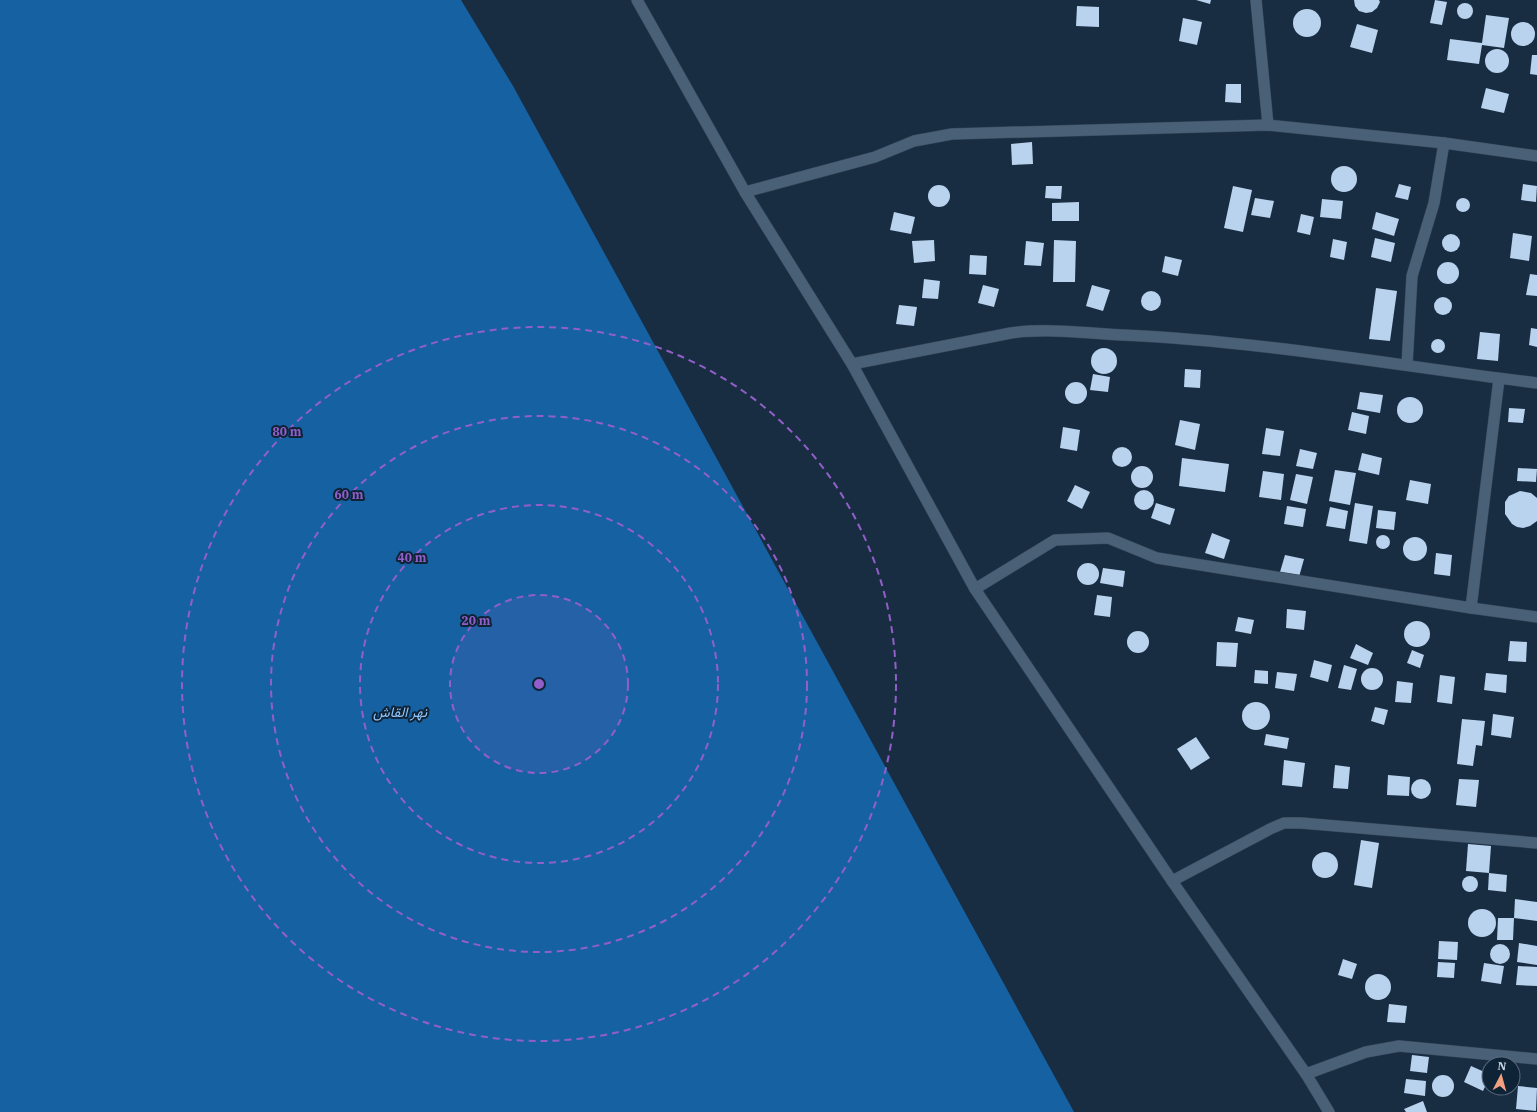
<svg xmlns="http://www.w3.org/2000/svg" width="1537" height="1112" viewBox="0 0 1537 1112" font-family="'IBM Plex Serif',Vazirmatn,serif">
  <rect width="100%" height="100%" fill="#192d42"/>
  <!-- water -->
  <polygon fill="#1661a2" points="0,0 461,0 513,86 1074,1112 0,1112"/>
  <!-- building -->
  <g fill="#b9d2ed">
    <polygon points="1196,0 1211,0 1210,4"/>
    <polygon points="1354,0 1379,0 1380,2 1377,8 1372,12 1366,13 1359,11 1355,6"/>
    <polygon points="1435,0 1447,2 1442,25 1430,23"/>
    <circle cx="1465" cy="11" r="8"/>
    <polygon points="1077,6 1099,7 1099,27 1076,26"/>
    <circle cx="1307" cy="23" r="14"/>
    <polygon points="1486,15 1509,18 1504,48 1482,45 1479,64 1447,60 1450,39 1482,43"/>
    <polygon points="1183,18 1202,22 1197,45 1179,41"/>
    <circle cx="1523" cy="34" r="12"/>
    <polygon points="1357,24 1378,30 1372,53 1350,47"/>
    <circle cx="1497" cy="61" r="12"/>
    <polygon points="1532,55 1537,55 1537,75 1530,74"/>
    <polygon points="1226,84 1241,84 1241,103 1225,102"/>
    <polygon points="1486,88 1509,94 1504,113 1481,108"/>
    <polygon points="1032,142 1033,164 1012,165 1011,144"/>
    <circle cx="1344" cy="179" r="13"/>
    <polygon points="1399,184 1411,187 1408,200 1395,197"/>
    <polygon points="1523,184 1537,186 1536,202 1521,200"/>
    <circle cx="939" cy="196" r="11"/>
    <polygon points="1046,186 1062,186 1061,199 1045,198"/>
    <polygon points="1233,186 1252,190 1243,232 1224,228"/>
    <circle cx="1463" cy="205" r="7"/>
    <polygon points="1255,198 1274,201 1270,218 1251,215"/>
    <polygon points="1322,199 1343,201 1341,219 1320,217"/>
    <polygon points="1079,202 1079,221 1052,221 1052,203"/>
    <polygon points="894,212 915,217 911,234 890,230"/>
    <polygon points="1376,212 1399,219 1394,236 1372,229"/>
    <polygon points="1301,214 1314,217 1310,235 1297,232"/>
    <polygon points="1513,233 1532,236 1529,261 1510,258"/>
    <circle cx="1451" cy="243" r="9"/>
    <polygon points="1375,238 1395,243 1391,262 1371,257"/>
    <polygon points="1333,239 1347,242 1344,260 1330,257"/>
    <polygon points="934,240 935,261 914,263 912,241"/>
    <polygon points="1054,240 1076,241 1075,282 1053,282"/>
    <polygon points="1026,241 1044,243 1041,266 1024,265"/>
    <polygon points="970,255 987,256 986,275 969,274"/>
    <polygon points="1165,256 1182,260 1178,276 1162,272"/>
    <circle cx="1448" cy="273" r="11"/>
    <polygon points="1530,274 1537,275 1537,296 1526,295"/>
    <polygon points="924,279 940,281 938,299 922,298"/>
    <polygon points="983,285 999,289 994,307 978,303"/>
    <polygon points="1092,285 1110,290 1103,311 1086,306"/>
    <polygon points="1376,288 1397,291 1390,341 1369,339"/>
    <circle cx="1151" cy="301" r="10"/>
    <circle cx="1443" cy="306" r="9"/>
    <polygon points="899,305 917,307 914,326 896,324"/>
    <polygon points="1531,328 1537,329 1537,347 1529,345"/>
    <polygon points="1480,332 1500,334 1498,361 1477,359"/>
    <circle cx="1438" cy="346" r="7"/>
    <circle cx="1104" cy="361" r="13"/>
    <polygon points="1185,369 1201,370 1200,388 1184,387"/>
    <polygon points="1093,374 1110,377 1108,392 1090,390"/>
    <circle cx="1076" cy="393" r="11"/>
    <polygon points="1360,392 1383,395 1380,413 1357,409"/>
    <circle cx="1410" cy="410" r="13"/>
    <polygon points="1509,408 1525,409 1523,423 1508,422"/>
    <polygon points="1352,412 1369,416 1366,434 1348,430"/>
    <polygon points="1180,420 1200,424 1195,450 1175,445"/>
    <polygon points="1063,427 1080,430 1077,451 1060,448"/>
    <polygon points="1266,428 1284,431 1280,456 1262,454"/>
    <circle cx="1122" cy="457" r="10"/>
    <polygon points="1300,449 1317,453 1313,469 1296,466"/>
    <polygon points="1362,453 1382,458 1379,475 1358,470"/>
    <polygon points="1182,458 1229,464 1225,492 1179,486"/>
    <circle cx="1142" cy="477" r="11"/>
    <polygon points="1518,468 1537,469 1536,482 1517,481"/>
    <polygon points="1335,470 1356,473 1350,505 1329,501"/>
    <polygon points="1263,471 1284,474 1281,500 1259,497"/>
    <polygon points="1296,474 1313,477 1307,504 1290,500"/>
    <polygon points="1410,480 1431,484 1428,504 1406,500"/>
    <polygon points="1075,485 1090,492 1082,509 1067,501"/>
    <circle cx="1144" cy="500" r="10"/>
    <polygon points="1520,491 1531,493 1537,498 1537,521 1530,526 1523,528 1517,527 1512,524 1505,514 1505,502 1509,496"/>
    <polygon points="1156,503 1175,509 1170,525 1151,518"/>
    <polygon points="1355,503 1373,506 1367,544 1349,541"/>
    <polygon points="1287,506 1306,509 1303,527 1284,524"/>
    <polygon points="1330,507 1348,511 1345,529 1326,526"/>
    <polygon points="1378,510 1396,512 1394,530 1376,528"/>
    <polygon points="1212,533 1230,540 1224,559 1205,553"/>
    <circle cx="1383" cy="542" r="7"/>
    <circle cx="1415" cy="549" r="12"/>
    <polygon points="1436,553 1452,555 1450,576 1434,574"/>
    <polygon points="1285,555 1304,559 1299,577 1280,572"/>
    <circle cx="1088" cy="574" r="11"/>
    <polygon points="1103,568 1125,571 1123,587 1100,583"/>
    <polygon points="1097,595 1112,597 1110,617 1094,615"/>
    <polygon points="1287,609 1306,611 1304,630 1286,628"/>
    <polygon points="1238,617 1254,620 1251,634 1235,631"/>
    <circle cx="1417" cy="634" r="13"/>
    <circle cx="1138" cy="642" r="11"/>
    <polygon points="1510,641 1527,642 1526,662 1508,661"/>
    <polygon points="1217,642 1238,643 1236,667 1216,666"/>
    <polygon points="1356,644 1373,653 1368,665 1350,658"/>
    <polygon points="1412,650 1424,655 1420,668 1407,663"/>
    <polygon points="1314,660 1332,665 1328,682 1310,677"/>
    <polygon points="1344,665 1357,669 1351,690 1338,688"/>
    <circle cx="1372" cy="679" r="11"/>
    <polygon points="1255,670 1268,671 1268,684 1254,683"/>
    <polygon points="1277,672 1297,674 1294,691 1275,688"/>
    <polygon points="1486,673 1507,675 1506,693 1484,690"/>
    <polygon points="1440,675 1455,677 1452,704 1437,702"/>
    <polygon points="1397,681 1413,683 1411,703 1395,702"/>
    <circle cx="1256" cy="716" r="14"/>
    <polygon points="1375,707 1388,710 1384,725 1371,721"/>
    <polygon points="1493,714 1514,717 1511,738 1491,735"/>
    <polygon points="1462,719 1485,721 1482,746 1476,745 1473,766 1457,764"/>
    <polygon points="1266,734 1289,738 1287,749 1264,745"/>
    <polygon points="1196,737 1210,758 1191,770 1177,749"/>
    <polygon points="1284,760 1305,763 1302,787 1282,785"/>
    <polygon points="1335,765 1350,767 1348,789 1333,788"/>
    <polygon points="1388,775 1410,777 1409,796 1387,795"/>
    <polygon points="1459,779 1479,780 1476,807 1456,805"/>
    <circle cx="1421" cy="789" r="10"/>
    <polygon points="1361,840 1379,843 1372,888 1354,885"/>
    <polygon points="1468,844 1491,846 1489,873 1466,871"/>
    <circle cx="1325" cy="865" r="13"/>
    <polygon points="1489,873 1507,875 1506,892 1488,890"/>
    <circle cx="1470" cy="884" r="8"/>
    <polygon points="1515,899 1537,902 1537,921 1514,918"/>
    <circle cx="1482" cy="923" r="14"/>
    <polygon points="1498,918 1514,918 1513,940 1497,940"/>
    <polygon points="1439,941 1458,942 1457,960 1438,959"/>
    <polygon points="1519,943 1537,946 1537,965 1517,962"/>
    <circle cx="1500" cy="954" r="10"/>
    <polygon points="1343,959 1357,964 1352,979 1338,975"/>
    <polygon points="1438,962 1455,963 1454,978 1437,977"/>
    <polygon points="1484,963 1504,966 1501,984 1481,981"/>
    <polygon points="1518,966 1537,967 1537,986 1516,985"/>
    <circle cx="1378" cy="987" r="13"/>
    <polygon points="1389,1004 1407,1006 1405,1023 1387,1022"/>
    <polygon points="1412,1055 1429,1057 1427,1073 1410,1071"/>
    <polygon points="1471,1066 1489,1074 1489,1078 1483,1091 1464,1082"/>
    <circle cx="1443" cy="1086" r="11"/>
    <polygon points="1406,1079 1426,1081 1425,1096 1404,1093"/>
    <polygon points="1518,1086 1537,1088 1536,1111 1516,1109"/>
    <polygon points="1423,1101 1427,1112 1406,1112 1404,1109"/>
  </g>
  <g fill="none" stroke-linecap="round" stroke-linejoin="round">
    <defs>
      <g id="minor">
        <polyline points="1256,0 1268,125"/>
        <polyline points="745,192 875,157 914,141 952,134 1268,125 1444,143 1537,156"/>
        <path d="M852,364L1011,333C1045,328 1087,333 1122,335C1261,341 1399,366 1537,383"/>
        <polyline points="1407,365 1412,276 1434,203 1444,143"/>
        <polyline points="975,589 1055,540 1108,538 1157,558 1471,608 1537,617"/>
        <polyline points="1471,608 1499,379"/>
        <polyline points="1172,881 1270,829 1284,823 1301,823 1537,843"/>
        <polyline points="1306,1074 1366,1052 1399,1046 1537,1059"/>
      </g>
      <polyline id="secondary" points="637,0 745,192 852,364 975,589 1172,881 1306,1074 1329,1112"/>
    </defs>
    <!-- minor casing -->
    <use href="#minor" stroke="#364759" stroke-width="12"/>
    <!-- secondary casing -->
    <use href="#secondary" stroke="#364759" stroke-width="12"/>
    <!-- minor -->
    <use href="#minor" stroke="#4a6077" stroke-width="11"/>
    <!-- secondary -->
    <use href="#secondary" stroke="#4a6077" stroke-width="11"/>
  </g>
  <!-- distance rings -->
  <circle cx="539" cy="684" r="89" fill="#925fca" fill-opacity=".12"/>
  <g fill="none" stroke="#925fca" stroke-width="2" stroke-dasharray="7 5">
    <circle cx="539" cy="684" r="89"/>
    <circle cx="539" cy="684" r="179"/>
    <circle cx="539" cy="684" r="268"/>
    <circle cx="539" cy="684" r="357"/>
  </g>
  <g text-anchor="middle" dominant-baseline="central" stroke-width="4" stroke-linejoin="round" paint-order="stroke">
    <!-- water labels -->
    <g font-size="14" font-style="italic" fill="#92c5fa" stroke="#0f2337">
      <text x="400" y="712">نهر القاش</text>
    </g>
  </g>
  <circle cx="539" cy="684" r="6" fill="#925fca" stroke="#0f2337" stroke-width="2"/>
  <g font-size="12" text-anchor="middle" font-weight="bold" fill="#925fca" stroke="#0f2337" stroke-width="4" stroke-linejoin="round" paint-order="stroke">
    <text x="287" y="436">80 m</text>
    <text x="349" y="499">60 m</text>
    <text x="412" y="562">40 m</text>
    <text x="476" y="625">20 m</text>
  </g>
  <!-- north arrow -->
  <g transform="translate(1501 1076) rotate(6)"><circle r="19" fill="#0f2337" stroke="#596a7c"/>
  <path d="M0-3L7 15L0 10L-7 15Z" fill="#f39f82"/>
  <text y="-6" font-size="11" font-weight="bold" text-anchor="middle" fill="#c9d5e3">N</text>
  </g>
</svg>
